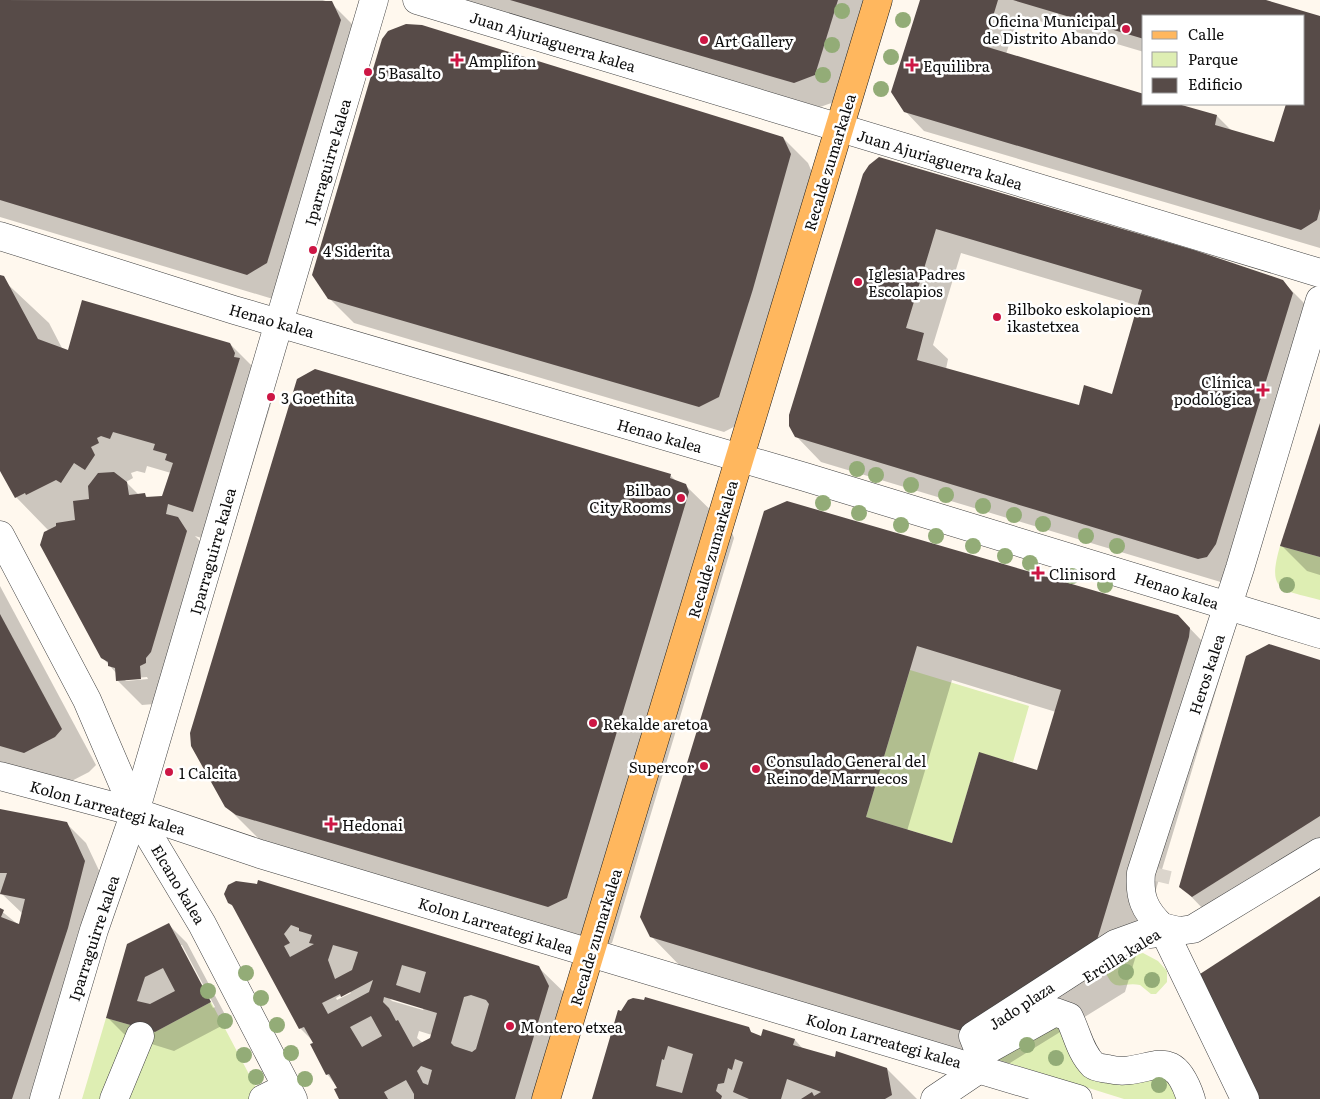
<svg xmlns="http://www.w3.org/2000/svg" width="1320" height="1099" viewBox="0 0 1320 1099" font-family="Literata,serif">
  <rect width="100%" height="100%" fill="#fff8ee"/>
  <!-- green -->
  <g fill="#deeeb3">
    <path d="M1280,546L1320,557V600C1280,589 1267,592 1280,546Z"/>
    <polygon points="910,670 1029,706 1013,762 979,753 952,843 866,817"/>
    <path d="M1143,953L1158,961L1167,971V982L1156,994H1151L1140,985C1123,981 1115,994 1106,973C1115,958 1126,955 1143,953Z"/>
    <polygon points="211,1002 262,1099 82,1099 106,1018 155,1032"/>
    <polygon points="1055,1012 1095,1066 1153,1064 1191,1099 1124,1099 980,1054"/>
  </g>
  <!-- shadow -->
  <g fill="#0003" fill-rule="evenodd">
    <polygon points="0,0 323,0 331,3 356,28 273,299 0,217"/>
    <polygon points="450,0 871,0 840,100 820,107"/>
    <path d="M922,0H1260L1320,18V248L924,131L905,111ZM1019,15L1144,52V16H1304V104H1287L1275,144L1232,131L1217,116L1176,104H1144L1006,54Z"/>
    <polygon points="783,138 808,163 815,179 743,422 724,432 354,323 329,298"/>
    <path d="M865,174L1282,281L1307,306L1224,583L821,462L796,436ZM961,253L1139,306L1113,396L1080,406L946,369L948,359L933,345Z"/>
    <path d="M0,277L49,323L63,350L69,352L230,344L265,379L274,394L228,546L195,536L203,544L166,703L142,705L117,680V674L102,657L49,531L16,497L0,468ZM147,466L171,473L162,498H148L144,494L139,495L126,482L133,478L131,473L137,471L145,473ZM147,677L148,679L126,681L124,679Z"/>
    <polygon points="1320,424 1320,575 1307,571 1282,546"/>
    <polygon points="670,475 677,482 685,485 731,530 734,538 612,943 594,952 272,852 226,806"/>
    <path d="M765,512L1178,616L1224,664L1125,992L1010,1063L993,1064L686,972L651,936ZM952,680L1056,712L1038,772L953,845L907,831Z"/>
    <polygon points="0,586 96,765 89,772 60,787 0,769"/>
    <polygon points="1320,661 1320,857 1206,912 1181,886"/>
    <polygon points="0,810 66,823 86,843 104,881 44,1099 0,1099 0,910 20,926 23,914 1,893 0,895"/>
    <path d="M229,903L538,967L574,1002L560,1099H341L338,1088L327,1074L313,1041L300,1028L236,909ZM349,991L351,993L337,1000L336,998ZM388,997L424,1008L423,1010L392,1001ZM419,1031L432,1035L431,1039L423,1043L417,1038Z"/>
    <path d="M168,924L187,943L229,1022L174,1051L126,1036L107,1017ZM179,945H182L215,1007L213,1008Z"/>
    <polygon points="618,1012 748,1029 754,1035 761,1037 795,1040 804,1050 835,1059 887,1069 917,1099 593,1099"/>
  </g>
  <!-- building -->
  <g fill="#574b48" fill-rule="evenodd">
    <polygon points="0,0 332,1 341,20 267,263 247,275 0,200"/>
    <polygon points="510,0 838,0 815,75 794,83"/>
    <polygon points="920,0 998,0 984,46 1144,94 1144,104 1178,104 1217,115 1215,125 1274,142 1286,104 1304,104 1304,16 1144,16 1144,39 1013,0 1266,0 1320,16 1320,209 1317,220 1301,230 904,112 891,92"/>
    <polygon points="406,24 422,25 783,137 791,154 753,289 719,397 699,407 328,299 312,275 382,39 388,31"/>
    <path d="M879,157L1194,250L1283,280L1293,293L1216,544L1207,557L1198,559L795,437L789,426V415L863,174L869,165ZM936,229L1142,290L1112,394L1084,385L1079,405L917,360L924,333L906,328Z"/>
    <polygon points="0,275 4,276 38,339 68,350 82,300 230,343 235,353 234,357 240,358 193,512 168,504 166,514 178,517 187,531 151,652 146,658 146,663 140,666 141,679 116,681 115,668 108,666 108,662 101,658 40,545 44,532 56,526 56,523 75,520 73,501 89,499 88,486 98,473 114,472 127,482 129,495 145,493 146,497 162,496 173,463 165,460 167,454 153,450 155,444 113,432 110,439 101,436 97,438 99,443 91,447 95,455 85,470 74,463 61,483 56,480 26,495 25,493 15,498 0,471"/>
    <polygon points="315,369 671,474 670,478 686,484 689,492 567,898 548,907 236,815 225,807 191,746 190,733 297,379"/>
    <polygon points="1320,423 1320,557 1280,546"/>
    <path d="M787,501L1178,615L1190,628L1189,637L1094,950L967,1031L958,1030L650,937L640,917L764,511ZM917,646L1061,690L1037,770L979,752L952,843L866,817Z"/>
    <polygon points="0,614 62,729 55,737 24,753 0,746"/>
    <polygon points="1269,644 1320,660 1320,816 1192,897 1179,887 1246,656"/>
    <polygon points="0,809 67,822 85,861 68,928 12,1099 0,1099 0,908 4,910 1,917 19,924 25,899 0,894 7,873 0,873"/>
    <path d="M258,880L539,966L549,986L515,1099H414V1094L406,1080L384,1092L388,1099H339L334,1089L337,1088L329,1074L326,1075L310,1044L313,1043L304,1027L299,1029L232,905L228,903L224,894L228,885L236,881L257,884ZM291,925L299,928V931L312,935L309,943L314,944L290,957L284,946L290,943L284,934ZM333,945L358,952L352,970L335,979L328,960ZM402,965L426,972L420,993L396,985ZM373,980L369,992L328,1014L322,1003L340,994L341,997ZM471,995L486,1000L489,1004L476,1049L472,1052L454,1046L451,1043L464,997ZM384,997L437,1013L430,1038L413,1047L398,1020L396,1021L389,1008L383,1002ZM371,1016L382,1036L362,1047L350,1027ZM421,1066L432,1070L428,1085L423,1083L417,1071Z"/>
    <polygon points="1320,896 1320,1099 1259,1099 1200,974"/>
    <path d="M169,923L211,1002L155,1032L106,1018L127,944ZM163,968L175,991L150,1004L137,1001L145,977Z"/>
    <path d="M645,997L749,1027L751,1032L761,1036L763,1029L795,1039L793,1045L835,1057L836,1051L887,1068L892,1095L885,1099H801L812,1092L814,1096L821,1092L787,1079L781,1099H749L733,1092L743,1062L735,1059L732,1070L728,1068L724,1083L718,1084L716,1091L722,1096L721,1099H592L618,1010L621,1011L628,1000L633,998L644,1000ZM668,1046L693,1054L682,1093L656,1086L662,1059L664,1060Z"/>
  </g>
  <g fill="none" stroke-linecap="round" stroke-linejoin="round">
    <!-- minor-tunnel -->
    <polyline stroke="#dbd5cc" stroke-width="28" stroke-dasharray="28 14" stroke-linecap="butt" points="1155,881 1158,868"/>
    <defs>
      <g id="minor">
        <polyline points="417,0 1320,273"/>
        <polyline points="0,236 234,310 805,477 1320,634"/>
        <polyline points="0,535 87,700 135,812 202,924 293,1099"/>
        <polyline points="0,776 135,812 260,854 1078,1099"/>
        <path d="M1162,927C1144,910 1139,897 1141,873L1240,568L1320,300"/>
        <polyline points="1151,934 1162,927 1179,931 1193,929 1320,852"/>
        <polyline points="44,1099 94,930 135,812 374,0"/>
        <polyline points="114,1099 140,1036"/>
        <polyline points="263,1099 287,1087"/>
        <polyline points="935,1099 981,1068"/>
        <path d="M1191,1099C1171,1038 1149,1079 1108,1069C1103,1068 1097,1068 1093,1065C1080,1052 1077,1033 1069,1017L1055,1012L980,1054L973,1036L1115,944L1162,927L1245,1099"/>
      </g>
      <polyline id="major" points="546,1099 878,0"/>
    </defs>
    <!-- minor casing -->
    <use href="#minor" stroke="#404040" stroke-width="29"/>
    <!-- major casing -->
    <use href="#major" stroke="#1e1e1e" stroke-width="29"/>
    <!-- minor -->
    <use href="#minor" stroke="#fff" stroke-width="28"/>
    <!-- major -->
    <use href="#major" stroke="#ffb75e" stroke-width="28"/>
  </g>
  <!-- trees -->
  <g fill="#93ac77">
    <circle cx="842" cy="11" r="8"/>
    <circle cx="903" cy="20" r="8"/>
    <circle cx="832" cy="45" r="8"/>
    <circle cx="891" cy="57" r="8"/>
    <circle cx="823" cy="75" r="8"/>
    <circle cx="881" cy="89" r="8"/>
    <circle cx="857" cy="469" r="8"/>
    <circle cx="876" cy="475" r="8"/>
    <circle cx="911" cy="485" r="8"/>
    <circle cx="946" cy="495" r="8"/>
    <circle cx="823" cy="503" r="8"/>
    <circle cx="983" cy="506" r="8"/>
    <circle cx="859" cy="513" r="8"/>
    <circle cx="1014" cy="515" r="8"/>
    <circle cx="1043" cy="524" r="8"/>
    <circle cx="901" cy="525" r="8"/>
    <circle cx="936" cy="536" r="8"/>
    <circle cx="1086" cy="536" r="8"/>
    <circle cx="973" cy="546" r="8"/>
    <circle cx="1117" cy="546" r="8"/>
    <circle cx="1005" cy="556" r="8"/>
    <circle cx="1030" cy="563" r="8"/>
    <circle cx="1072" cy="576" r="8"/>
    <circle cx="1105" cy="585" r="8"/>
    <circle cx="1287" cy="585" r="8"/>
    <circle cx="1126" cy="972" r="8"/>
    <circle cx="246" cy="973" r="8"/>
    <circle cx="1152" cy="980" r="8"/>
    <circle cx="208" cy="991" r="8"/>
    <circle cx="261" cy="998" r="8"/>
    <circle cx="225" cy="1021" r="8"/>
    <circle cx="277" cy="1025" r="8"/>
    <circle cx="1027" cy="1045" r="8"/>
    <circle cx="291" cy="1053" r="8"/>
    <circle cx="244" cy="1055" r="8"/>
    <circle cx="1056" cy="1058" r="8"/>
    <circle cx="256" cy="1077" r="8"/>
    <circle cx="305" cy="1079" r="8"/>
    <circle cx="1159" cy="1085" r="8"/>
  </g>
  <!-- markers -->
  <g fill="#cd1644" stroke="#fff" stroke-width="2">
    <circle cx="1126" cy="29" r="5"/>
    <circle cx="704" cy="40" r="5"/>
    <path d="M454.5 52.5h5v5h5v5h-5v5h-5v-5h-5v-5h5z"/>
    <path d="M909.5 57.5h5v5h5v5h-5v5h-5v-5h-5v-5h5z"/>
    <circle cx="368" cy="72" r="5"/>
    <circle cx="313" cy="250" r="5"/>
    <circle cx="858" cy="282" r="5"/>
    <circle cx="997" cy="317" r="5"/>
    <path d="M1260.5 382.5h5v5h5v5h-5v5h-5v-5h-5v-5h5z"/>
    <circle cx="271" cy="397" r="5"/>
    <circle cx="681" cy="498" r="5"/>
    <path d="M1035.5 565.5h5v5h5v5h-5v5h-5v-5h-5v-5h5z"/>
    <circle cx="593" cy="723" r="5"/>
    <circle cx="704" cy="766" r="5"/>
    <circle cx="756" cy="769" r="5"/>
    <circle cx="169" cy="772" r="5"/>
    <path d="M328.5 816.5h5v5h5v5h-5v5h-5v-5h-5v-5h5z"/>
    <circle cx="510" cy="1026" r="5"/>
  </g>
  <g text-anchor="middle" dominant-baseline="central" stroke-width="5" stroke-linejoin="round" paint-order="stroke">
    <!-- poi labels -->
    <g font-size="15" fill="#0d0d0d" stroke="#fff" text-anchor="start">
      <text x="1116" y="20" text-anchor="end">Oficina Municipal<tspan x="1116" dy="17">de Distrito Abando</tspan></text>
      <text x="714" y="40">Art Gallery</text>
      <text x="468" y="60">Amplifon</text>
      <text x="923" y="65">Equilibra</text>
      <text x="378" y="72">5 Basalto</text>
      <text x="323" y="250">4 Siderita</text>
      <text x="868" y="273">Iglesia Padres<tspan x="868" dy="17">Escolapios</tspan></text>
      <text x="1007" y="308">Bilboko eskolapioen<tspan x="1007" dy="17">ikastetxea</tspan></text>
      <text x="1252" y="381" text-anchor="end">Clínica<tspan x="1252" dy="17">podológica</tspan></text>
      <text x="281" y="397">3 Goethita</text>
      <text x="671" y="489" text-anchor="end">Bilbao<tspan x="671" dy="17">City Rooms</tspan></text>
      <text x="1049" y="573">Clinisord</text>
      <text x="603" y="723">Rekalde aretoa</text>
      <text x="766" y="760">Consulado General del<tspan x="766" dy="17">Reino de Marruecos</tspan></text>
      <text x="694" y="766" text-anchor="end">Supercor</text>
      <text x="179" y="772">1 Calcita</text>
      <text x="342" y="824">Hedonai</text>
      <text x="520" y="1026">Montero etxea</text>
    </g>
    <!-- street labels -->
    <g font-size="15" fill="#0d0d0d" stroke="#fff">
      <text transform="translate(553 41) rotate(17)">Juan Ajuriaguerra kalea</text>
      <text transform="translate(940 159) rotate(17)">Juan Ajuriaguerra kalea</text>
      <text transform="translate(327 162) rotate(-74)">Iparraguirre kalea</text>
      <text transform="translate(829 162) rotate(-73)">Recalde zumarkalea</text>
      <text transform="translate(272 320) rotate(16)">Henao kalea</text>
      <text transform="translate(660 435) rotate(16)">Henao kalea</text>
      <text transform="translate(712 549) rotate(-74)">Recalde zumarkalea</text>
      <text transform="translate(212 551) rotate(-74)">Iparraguirre kalea</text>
      <text transform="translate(1177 590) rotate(18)">Henao kalea</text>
      <text transform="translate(1206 674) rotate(-72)">Heros kalea</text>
      <text transform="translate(108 807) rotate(16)">Kolon Larreategi kalea</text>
      <text transform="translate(179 884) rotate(59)">Elcano kalea</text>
      <text transform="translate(496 925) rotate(17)">Kolon Larreategi kalea</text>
      <text transform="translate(595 937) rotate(-73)">Recalde zumarkalea</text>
      <text transform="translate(93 938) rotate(-72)">Iparraguirre kalea</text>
      <text transform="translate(1121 955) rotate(-32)">Ercilla kalea</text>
      <text transform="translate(1021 1005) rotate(-33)">Jado plaza</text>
      <text transform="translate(884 1040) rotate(16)">Kolon Larreategi kalea</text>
    </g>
  </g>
  <!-- legend -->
  <rect x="1142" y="15" width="162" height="90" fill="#ffffff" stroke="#9e9e9e"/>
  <rect x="1152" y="31" width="25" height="8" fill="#ffb75e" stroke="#9e9e9e"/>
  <text x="1188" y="40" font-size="15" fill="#0d0d0d">Calle</text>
  <rect x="1152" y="52" width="25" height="15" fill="#deeeb3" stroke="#9e9e9e"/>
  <text x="1188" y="65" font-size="15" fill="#0d0d0d">Parque</text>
  <rect x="1152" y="78" width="25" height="15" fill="#574b48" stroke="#9e9e9e"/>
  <text x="1188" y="90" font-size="15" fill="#0d0d0d">Edificio</text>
</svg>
